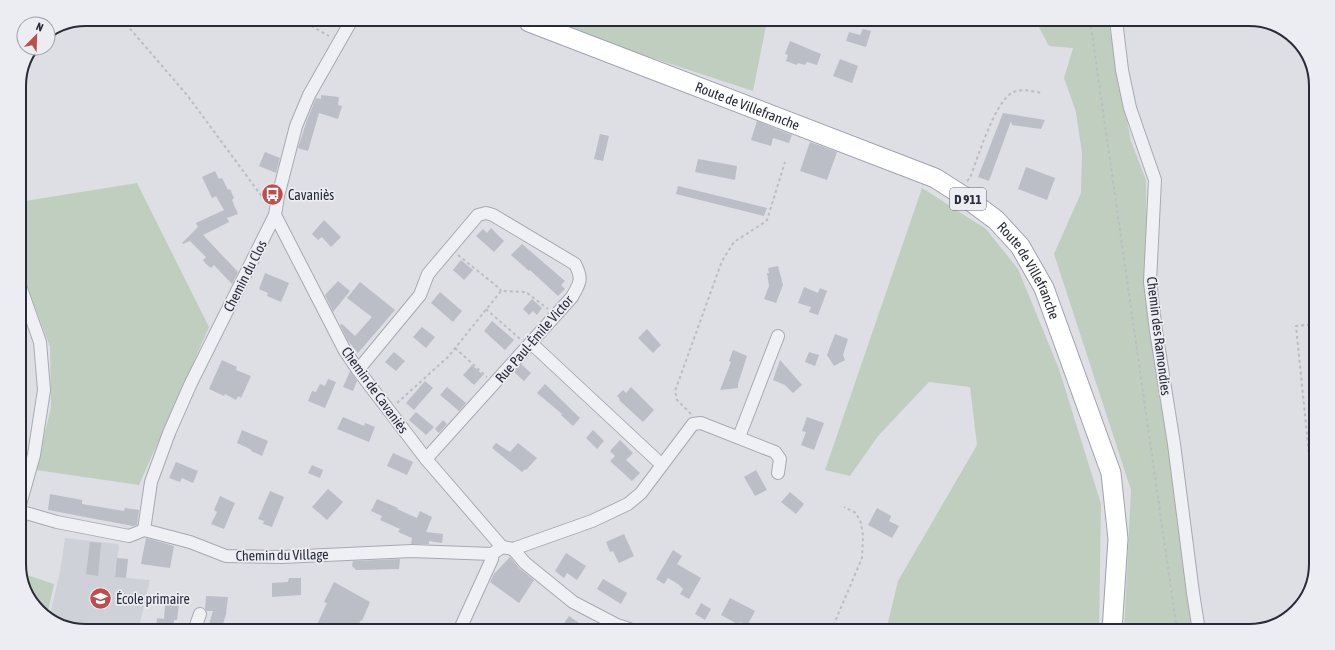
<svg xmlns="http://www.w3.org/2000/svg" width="1335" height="650" viewBox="0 0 1335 650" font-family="'Asap Condensed',sans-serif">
  <rect width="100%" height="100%" fill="#dddfe5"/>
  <!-- built -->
  <polygon fill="#cfd1d9" points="65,538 118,544 119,546 115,577 150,580 138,631 86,631 56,624 49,618 60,572"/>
  <!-- green -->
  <g fill="#c0cebf">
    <polygon points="1035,20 1108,20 1131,141 1146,180 1147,275 1194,631 1124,631 1131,490 1054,254 1081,193 1082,153 1076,112 1064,78 1073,48 1049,46"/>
    <polygon points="767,21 753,91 640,54 556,22"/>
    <polygon points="137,183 209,327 139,485 36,470 51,407 50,347 19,264 19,202"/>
    <polygon points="922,188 986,229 1018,269 1059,369 1101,504 1099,631 886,631 898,581 977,445 970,387 929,382 878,436 850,476 825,470"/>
    <polygon points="21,573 54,584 47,616 30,602"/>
  </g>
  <!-- building -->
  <g fill="#bbbdc7">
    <polygon points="863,29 871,31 866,47 846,41 849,32 860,35"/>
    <polygon points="790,41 821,54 817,65 807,62 805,65 798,63 797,65 786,61 788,55 785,54"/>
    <polygon points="840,59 858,66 852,83 833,76"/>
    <polygon points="321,95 339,97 338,105 342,106 338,119 319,113 308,151 298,148 307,120 316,98 321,99"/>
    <polygon points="1003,113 1045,120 1041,129 1012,125 1011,121 989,181 978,177"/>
    <polygon points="757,121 792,135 789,143 773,138 771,146 751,140"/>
    <polygon points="600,134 609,136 603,161 594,159"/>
    <polygon points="810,142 837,152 827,180 800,171"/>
    <polygon points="265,152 280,158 276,173 259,166"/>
    <polygon points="698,159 737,166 735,180 695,172"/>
    <polygon points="1026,167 1055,178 1047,200 1018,189"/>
    <polygon points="215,171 219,179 222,178 228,190 230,189 234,198 232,200 238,214 227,218 229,222 203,235 238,272 232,284 214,265 211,268 206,264 203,260 206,257 190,241 183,244 182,243 198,227 196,223 224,210 216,196 212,198 202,177"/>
    <polygon points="678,186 767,208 764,216 676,194"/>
    <polygon points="324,220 341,237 331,247 322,237 318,240 312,234"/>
    <polygon points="491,228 504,241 494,252 476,236 483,229 487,233"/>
    <polygon points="522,244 565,281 561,285 565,289 558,296 530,270 529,271 511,255"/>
    <polygon points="461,260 473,270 464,280 453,270"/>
    <polygon points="778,266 783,285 776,303 764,299 769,286 767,273 769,273 768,268"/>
    <polygon points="265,273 289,283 281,302 267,296 268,293 259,289"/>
    <polygon points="338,281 350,291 333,312 325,295"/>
    <polygon points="360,282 395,310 358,353 348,341 340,325 342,324 355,336 372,317 347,298"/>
    <polygon points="804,287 818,293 820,288 827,291 818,315 809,312 811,307 798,303"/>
    <polygon points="440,292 462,311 453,322 431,303"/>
    <polygon points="532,299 542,308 537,315 533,311 529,315 523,309"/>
    <polygon points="492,321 514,340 505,350 484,331"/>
    <polygon points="422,327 435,337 426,348 413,337"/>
    <polygon points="647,329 661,345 653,353 638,338"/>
    <polygon points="835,334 848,339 843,355 845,360 834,366 827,355"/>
    <polygon points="733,350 747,356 738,384 738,388 720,390 731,362 729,361"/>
    <polygon points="394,352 405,361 396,371 385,362"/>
    <polygon points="809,352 819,355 815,366 805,362"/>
    <polygon points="222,360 237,367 236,370 251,376 241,398 238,396 236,400 225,394 224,396 209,389"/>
    <polygon points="780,360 802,385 793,393 785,385 773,380"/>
    <polygon points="521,364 531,373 524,381 514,372"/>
    <polygon points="472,365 483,375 474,385 463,375"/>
    <polygon points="350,371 357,381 353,391 343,387"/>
    <polygon points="328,379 336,382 325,408 308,401 312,391 316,392 320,384 325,386"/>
    <polygon points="425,381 433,388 414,410 406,403"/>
    <polygon points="545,384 580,418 573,426 561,415 562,414 537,393"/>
    <polygon points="447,387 466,403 459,411 440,395"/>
    <polygon points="631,387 654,410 643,422 619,400 620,399 617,396 623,390 626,393"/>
    <polygon points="416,412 434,427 426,435 409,420"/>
    <polygon points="343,417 364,426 365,423 375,427 369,442 337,429"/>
    <polygon points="807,417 824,423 814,450 801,445 806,432 802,431"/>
    <polygon points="443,420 447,424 439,433 435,429"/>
    <polygon points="242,430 268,441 262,456 251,451 252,450 237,443"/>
    <polygon points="593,430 604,441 597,449 586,438"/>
    <polygon points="620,440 633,453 626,460 640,473 632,481 610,461 615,456 610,451"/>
    <polygon points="496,443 510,452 518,443 537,458 526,470 525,469 522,472 492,448"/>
    <polygon points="393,453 413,462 407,475 387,466"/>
    <polygon points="176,462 198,471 193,483 182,478 180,482 169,478"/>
    <polygon points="312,465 323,470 320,478 308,473"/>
    <polygon points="756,470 767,490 755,496 744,477"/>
    <polygon points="328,489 343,502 327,520 312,507"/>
    <polygon points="270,491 284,497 272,527 263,524 264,521 258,519"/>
    <polygon points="790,492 804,504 796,514 781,502"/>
    <polygon points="50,494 82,500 82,504 124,511 125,508 139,510 137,525 133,526 48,510"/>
    <polygon points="220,496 235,503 224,529 211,524 217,512 214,510"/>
    <polygon points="377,499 398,508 397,509 417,518 420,511 432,517 426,532 443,534 442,543 429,541 429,544 411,544 412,538 398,532 400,529 380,520 382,516 371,511"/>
    <polygon points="877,508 891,516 889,521 899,526 892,538 868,525"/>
    <polygon points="624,534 634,556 619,563 613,551 610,552 606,542"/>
    <polygon points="146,538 174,546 170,568 141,564"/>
    <polygon points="90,542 101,543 98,576 86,574"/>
    <polygon points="673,550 682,556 677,564 701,578 689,599 680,594 683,589 678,584 668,578 664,584 656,579"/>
    <polygon points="566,553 586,566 577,580 567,573 564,578 555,571"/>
    <polygon points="510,557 520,569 534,580 519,603 490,582 494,574"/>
    <polygon points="117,558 128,559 126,578 115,577"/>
    <polygon points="400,559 399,569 356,570 352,566 353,561"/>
    <polygon points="289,578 301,578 301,595 272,597 272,583 288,582"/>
    <polygon points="603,579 627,593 621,604 597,589"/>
    <polygon points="334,582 370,602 362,621 361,620 355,631 314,631 327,603 324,602"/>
    <polygon points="166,595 180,596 177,620 174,620 173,631 156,631 157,618 164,619"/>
    <polygon points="206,596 228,597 226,614 221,631 207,631 213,611 207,611 205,609"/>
    <polygon points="730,598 755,611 747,626 740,622 739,625 721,615"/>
    <polygon points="701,603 711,609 705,620 695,614"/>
    <polygon points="569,616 576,621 593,631 559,631"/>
  </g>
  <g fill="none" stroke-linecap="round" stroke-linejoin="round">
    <defs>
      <g id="minor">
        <polyline points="1116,20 1122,70 1130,108 1155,180 1150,282 1156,331 1174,444 1193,593 1199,631"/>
        <polyline points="275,215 345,351 358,370 426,459 502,547"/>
        <polyline points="19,283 40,342 44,390 34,455 19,508"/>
        <polyline points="531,343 662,465"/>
        <path d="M358,370L420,295L428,274L478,215L486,213L493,215L575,264C583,279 580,283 572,297L426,459"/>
        <polyline points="739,437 778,336"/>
        <polyline points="19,511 57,522 129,536 144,530 190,542 226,556 282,557 412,551 492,554 502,547"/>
        <polyline points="144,530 151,482 169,433 191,383 275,215 278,196 296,126 309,95 350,23"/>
        <polyline points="502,547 513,549 592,521 628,504 641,493 693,424 701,423 775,452 780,459 778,473"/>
        <polyline points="513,549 525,563 573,602 617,625 635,631"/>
        <polyline points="194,631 200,614"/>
        <polyline points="459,631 492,559 492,554"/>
      </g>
      <g id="primary">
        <path id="s1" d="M529,22L935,178L965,197L996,220L1020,246L1044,288L1111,473L1118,539L1112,631"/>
      </g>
    </defs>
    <!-- minor casing -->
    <use href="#minor" stroke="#a7a9b1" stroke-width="14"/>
    <!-- primary casing -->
    <use href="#primary" stroke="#9da2af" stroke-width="21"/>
    <!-- path -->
    <g stroke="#bbbdc3" stroke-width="2" stroke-dasharray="3 3" stroke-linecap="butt">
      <polyline points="1090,20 1177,631"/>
      <polyline points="306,23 329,36"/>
      <polyline points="126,24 187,95 266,202"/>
      <path d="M967,181L970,178C978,157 993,108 1009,95C1018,87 1031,91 1042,93"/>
      <polyline points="458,255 499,288 501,291"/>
      <polyline points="486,309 520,339"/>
      <polyline points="1316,324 1296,326 1316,523"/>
      <polyline points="455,348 487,377"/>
      <polyline points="397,403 448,357 501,291 526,292 548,309"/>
      <polyline points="691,414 677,400 675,391 722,261 734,242 765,222 767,220 785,162"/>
      <polyline points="831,631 862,558 863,536 861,523 856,513 844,507"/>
    </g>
    <!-- minor -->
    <use href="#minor" stroke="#eff0f4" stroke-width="12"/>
    <!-- primary -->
    <use href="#primary" stroke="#fff" stroke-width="19"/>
  </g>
  <!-- icons -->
  <defs>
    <symbol id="bus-disc" viewBox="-11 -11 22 22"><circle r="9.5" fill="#be4e4e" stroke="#ecedf3"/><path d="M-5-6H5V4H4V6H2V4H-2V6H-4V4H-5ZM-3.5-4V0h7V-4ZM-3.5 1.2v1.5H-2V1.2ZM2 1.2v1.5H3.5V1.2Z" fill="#fff"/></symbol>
    <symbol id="school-disc" viewBox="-11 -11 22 22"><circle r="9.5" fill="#be4e4e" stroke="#ecedf3"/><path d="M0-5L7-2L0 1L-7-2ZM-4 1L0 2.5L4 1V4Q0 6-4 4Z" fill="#fff"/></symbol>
  </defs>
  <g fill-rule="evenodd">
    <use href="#bus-disc" x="260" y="182" width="25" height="25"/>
    <use href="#school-disc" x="88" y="586" width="25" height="25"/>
  </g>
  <g text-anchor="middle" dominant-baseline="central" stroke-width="3.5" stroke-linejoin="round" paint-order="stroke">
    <!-- shield labels -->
    <rect fill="#ecedf3" stroke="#636671" stroke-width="1" x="950" y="188" width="36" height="22" rx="3"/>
    <g font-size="13" font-weight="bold" fill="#282c39">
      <text x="968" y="199">D 911</text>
    </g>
    <!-- street labels -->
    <g font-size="14" fill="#282c39" stroke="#ecedf3">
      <text stroke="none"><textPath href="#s1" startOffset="234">Route de Villefranche</textPath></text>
      <text stroke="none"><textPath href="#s1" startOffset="570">Route de Villefranche</textPath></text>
      <text transform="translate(245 276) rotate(-63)">Chemin du Clos</text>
      <text transform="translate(1159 336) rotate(83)">Chemin des Ramondies</text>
      <text transform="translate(534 339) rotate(-49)">Rue Paul-Émile Victor</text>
      <text transform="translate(375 390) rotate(54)">Chemin de Cavaniès</text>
      <text transform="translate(282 555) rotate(-1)">Chemin du Village</text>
    </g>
    <!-- poi labels -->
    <g font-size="14" fill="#282c39" stroke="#ecedf3" text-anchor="start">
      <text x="288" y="195">Cavaniès</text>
      <text x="116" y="599">École primaire</text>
    </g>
  </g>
  <!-- crop -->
  <path d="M0 0H1335V650H0ZM86 26H1249A60 60 0 0 1 1309 86V564A60 60 0 0 1 1249 624H86A60 60 0 0 1 26 564V86A60 60 0 0 1 86 26Z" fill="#ecedf3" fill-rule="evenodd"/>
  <path fill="none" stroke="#282c39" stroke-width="2" d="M86 26H1249A60 60 0 0 1 1309 86V564A60 60 0 0 1 1249 624H86A60 60 0 0 1 26 564V86A60 60 0 0 1 86 26Z"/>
  <!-- north arrow -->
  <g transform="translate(36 36) rotate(23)"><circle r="19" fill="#ecedf3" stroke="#9ea0a9"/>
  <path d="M0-3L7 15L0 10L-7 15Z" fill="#be4e4e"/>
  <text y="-6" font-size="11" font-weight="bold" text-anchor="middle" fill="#282c39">N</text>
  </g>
</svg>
